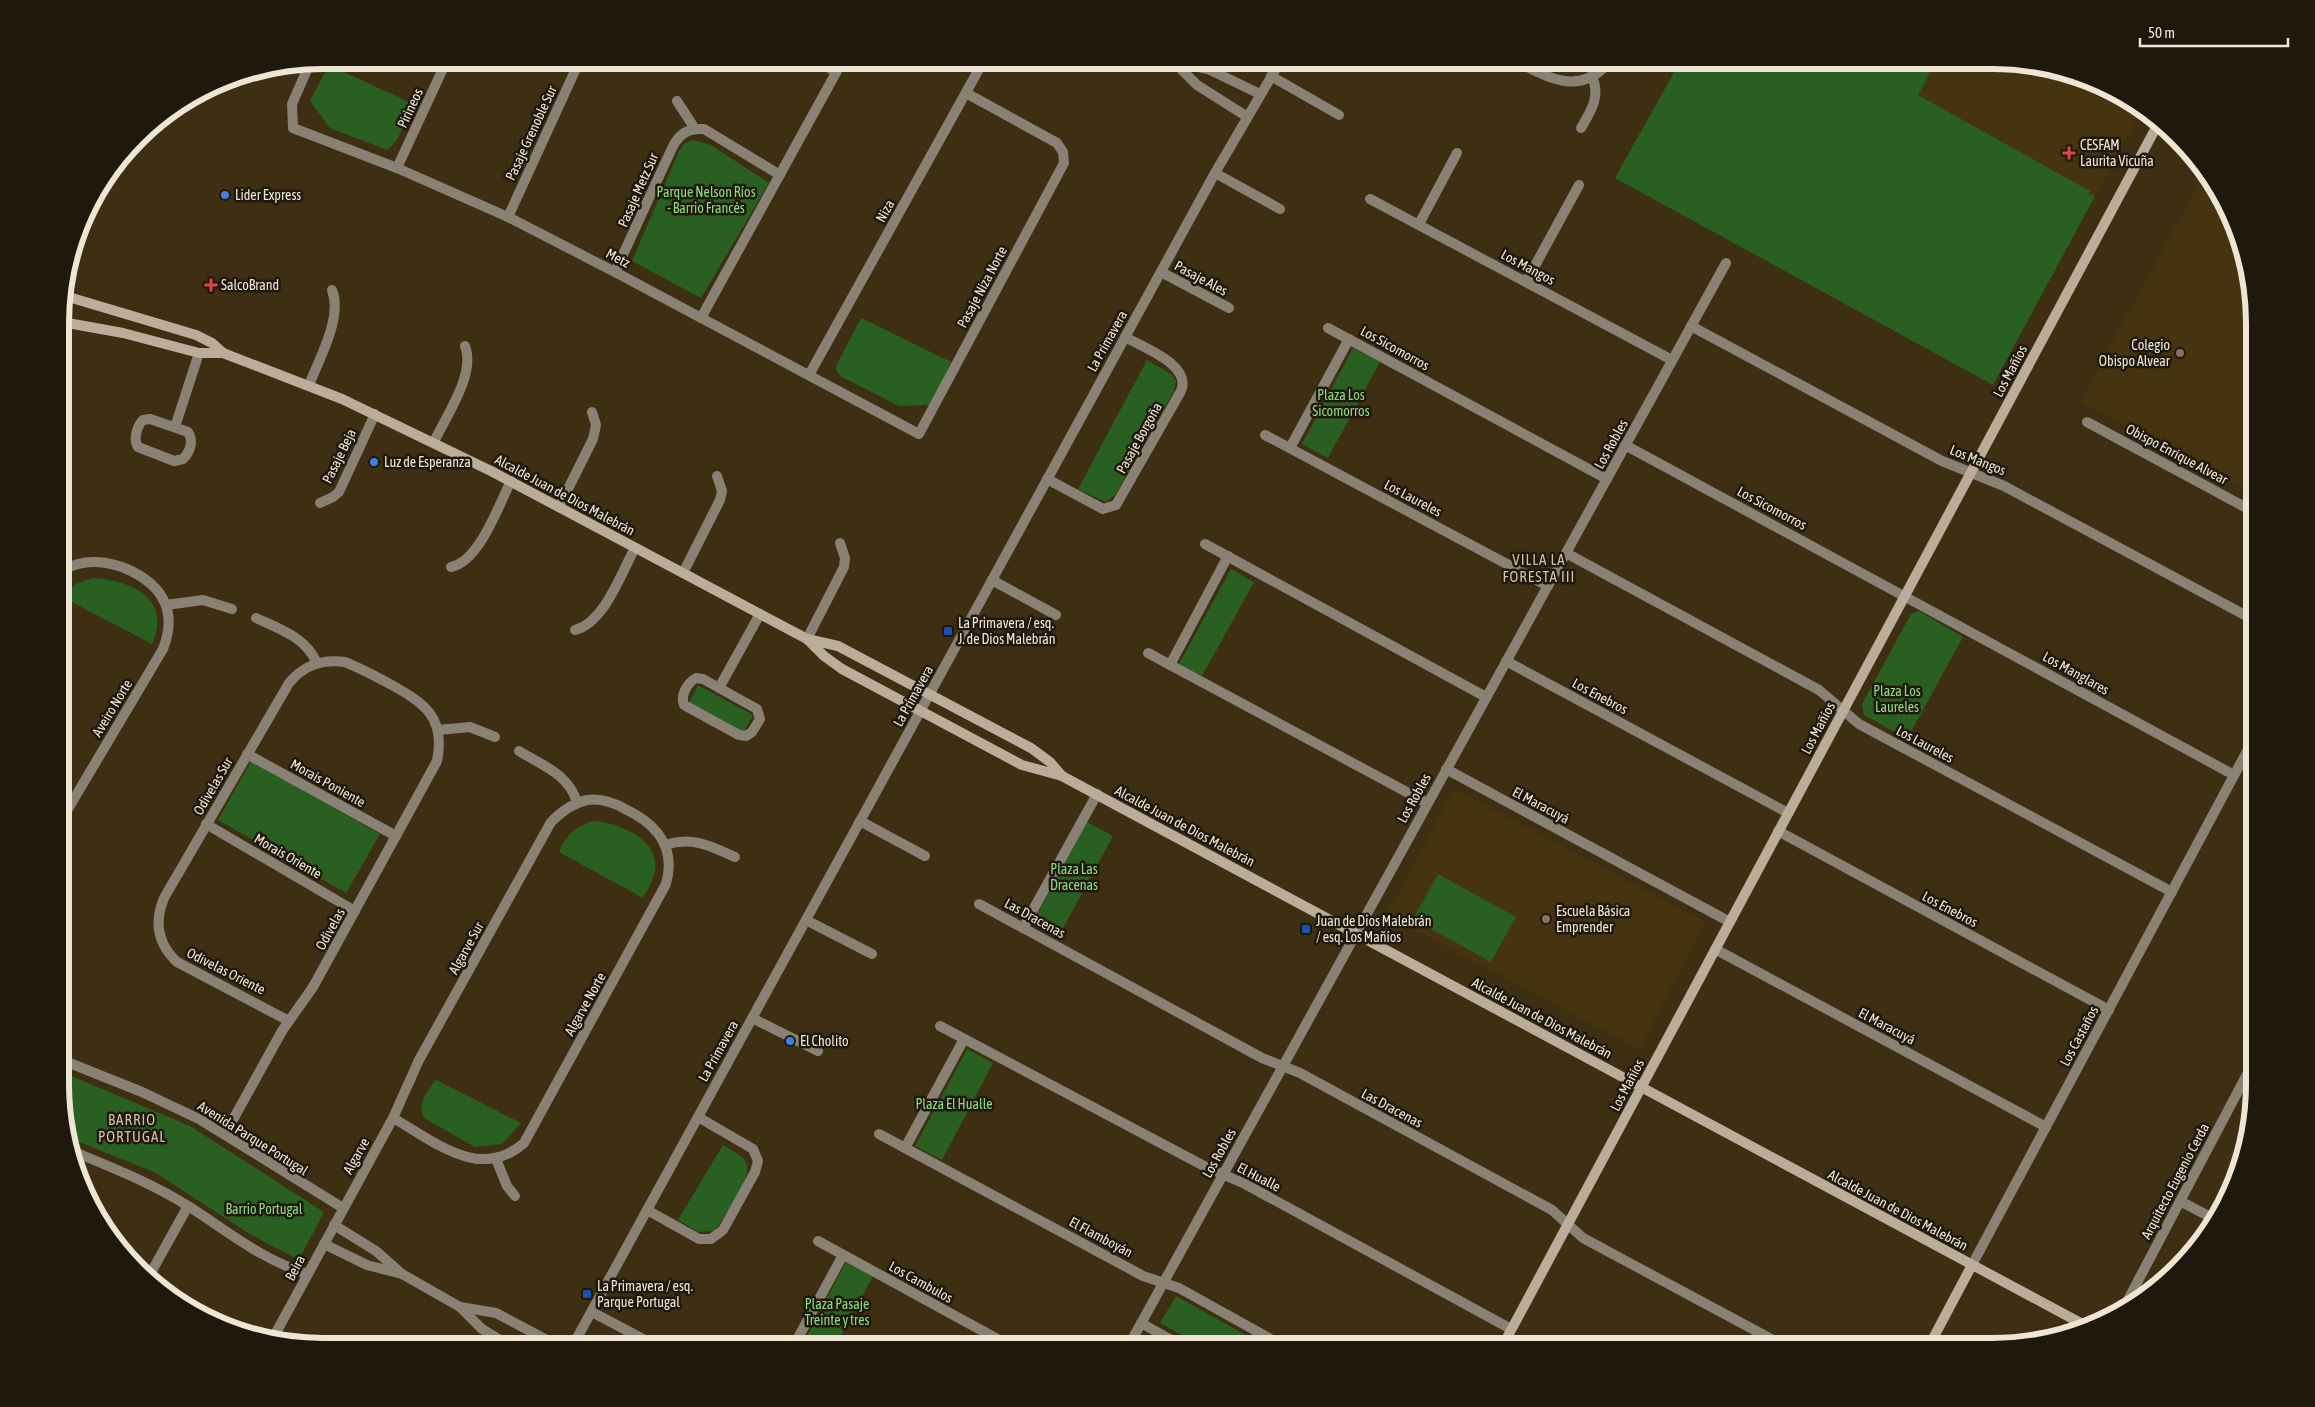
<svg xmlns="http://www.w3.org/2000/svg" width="2315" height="1407" viewBox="0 0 2315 1407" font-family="'Asap Condensed',sans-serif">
  <rect width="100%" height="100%" fill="#3e2f13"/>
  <!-- built -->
  <g fill="#46330f">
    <polygon points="1937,60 1993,60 2061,69 2124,95 2142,109 2095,196 1918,95"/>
    <polygon points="2206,171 2241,238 2254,305 2254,493 2080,402"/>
    <polygon points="1454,789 1706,922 1639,1049 1387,915"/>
  </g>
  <!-- green -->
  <g fill="#295f21">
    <polygon points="1681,60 1937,60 1918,95 2090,191 2089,193 2095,196 1993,385 1615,178"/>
    <polygon points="329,65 413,104 397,140 387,150 330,128 310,101"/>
    <polygon points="692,140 711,145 769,183 701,298 632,261 679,151 684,144"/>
    <polygon points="861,318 951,362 931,405 899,406 840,376 836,370 837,364"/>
    <polygon points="1353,348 1380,362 1328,458 1302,444"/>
    <polygon points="1147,360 1171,374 1176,381 1174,391 1115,495 1106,502 1078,489"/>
    <polygon points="1231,569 1254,582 1202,676 1179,664"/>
    <path d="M92,578C131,580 172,598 152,644L62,597L76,584Z"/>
    <polygon points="1919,611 1963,637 1907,739 1864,715 1862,704 1911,614"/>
    <polygon points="698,685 753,715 744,732 689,703"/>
    <polygon points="251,761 380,834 346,893 218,820"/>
    <path d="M593,821C616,823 651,835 655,861C657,875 649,887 643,898L559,852C567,835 574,827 593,821Z"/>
    <polygon points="1087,822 1113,836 1061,932 1035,918"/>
    <polygon points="1438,874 1516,917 1491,962 1413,919"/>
    <polygon points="967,1049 993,1063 942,1160 915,1146"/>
    <polygon points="62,1072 190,1126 324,1212 299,1260 248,1233 156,1173 67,1137 62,1118"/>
    <path d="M435,1080H436L521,1123L502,1144L475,1147L424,1118C416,1104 428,1092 435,1080Z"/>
    <path d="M723,1145C729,1149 738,1153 743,1158C758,1173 727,1210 719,1225L713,1231L698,1232L678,1220Z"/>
    <polygon points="846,1262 873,1276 835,1347 801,1347"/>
    <polygon points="1176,1296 1267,1347 1203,1347 1160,1323"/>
  </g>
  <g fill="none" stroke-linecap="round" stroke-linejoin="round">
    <!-- street -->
    <g stroke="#898174" stroke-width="10">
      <polyline points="817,60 836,72"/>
      <polyline points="1172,60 1197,85 1246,116"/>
      <path d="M1515,60C1549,79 1581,97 1611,60"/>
      <polyline points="1176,62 1208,69 1260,94"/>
      <polyline points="310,63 292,104 293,128 397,168 508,217 615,272 919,434 1064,163 1063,152 1057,143 966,93"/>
      <polyline points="1271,76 1339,115"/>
      <polyline points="677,101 695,129"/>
      <path d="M1581,128C1591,111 1601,96 1592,77"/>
      <polyline points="397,168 447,60"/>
      <polyline points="1215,173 1280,209"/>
      <polyline points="1370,199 1672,360"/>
      <polyline points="508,217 580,60"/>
      <polyline points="1419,224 1457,153"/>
      <path d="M615,272L673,146C680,133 689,128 704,129L780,175"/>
      <polyline points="1161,272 1229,308"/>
      <polyline points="1526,282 1579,185"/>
      <polyline points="701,318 843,60"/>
      <polyline points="1691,326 1942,461 2004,486 2254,620"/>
      <polyline points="1328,328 1607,479"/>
      <polyline points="809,375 984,60"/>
      <path d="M309,385C319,359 343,317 332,290"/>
      <path d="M150,419L188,432C194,441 190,452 183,459L174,461L138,447C133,439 137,426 143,420Z"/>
      <polyline points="2087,422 2254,512"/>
      <polyline points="175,427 199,353"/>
      <polyline points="1265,435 1548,586"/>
      <path d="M434,442C446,416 476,374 465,346"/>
      <polyline points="1625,445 2234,775"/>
      <polyline points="1290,448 1349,339"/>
      <path d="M1047,479L1103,509L1116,505L1181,391C1192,365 1144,348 1125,337"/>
      <polyline points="320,503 333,497 339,492 375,414"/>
      <polyline points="559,507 593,439 596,425 592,412"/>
      <polyline points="1205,544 1486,697"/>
      <polyline points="1566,553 1819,690 1859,724 2172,892"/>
      <path d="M451,567C480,561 498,506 511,481"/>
      <path d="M62,571C81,559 101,560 122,567C160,582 179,608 163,649L62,819"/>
      <polyline points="683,573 720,500 722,491 717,476"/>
      <polyline points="992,580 1056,615"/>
      <polyline points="166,605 203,600 232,609"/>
      <path d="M256,618C280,629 305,637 317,663"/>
      <path d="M575,630C605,622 621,573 635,548"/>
      <polyline points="807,639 844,567 845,558 840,543"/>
      <polyline points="1148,653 1427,803"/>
      <polyline points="1506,661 1788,813"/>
      <polyline points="1170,665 1228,556"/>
      <path d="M696,678L703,679L757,709L760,719L752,732L746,736L739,735L684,705C680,696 687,683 696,678Z"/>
      <polyline points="719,688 760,614"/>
      <polyline points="438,730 470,727 495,737"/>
      <path d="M519,751C542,765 570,775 577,803"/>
      <polyline points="247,754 396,836"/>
      <polyline points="1446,769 1730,922"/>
      <polyline points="860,821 925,856"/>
      <polyline points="206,824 355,911"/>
      <polyline points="1778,831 2109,1010"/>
      <path d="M665,845C692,836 711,846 735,857"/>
      <polyline points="979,904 1262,1058 1300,1073 1552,1210 1583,1238 1786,1347"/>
      <polyline points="806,920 872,954"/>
      <polyline points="1023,928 1097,794"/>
      <polyline points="1715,949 2046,1127"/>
      <polyline points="752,1018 818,1051"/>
      <polyline points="940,1026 1204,1166 1245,1184 1511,1329"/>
      <polyline points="62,1060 142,1092 199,1119 343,1208"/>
      <polyline points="2244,1081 2254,1086"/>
      <path d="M225,1134L282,1031L313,987L437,761C446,717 424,703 390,684C375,676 360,668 345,662C322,659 304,665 289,683L164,898C154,922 158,944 177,962L289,1021"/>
      <polyline points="879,1134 1143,1276 1179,1288 1285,1347"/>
      <polyline points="905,1148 964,1039"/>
      <path d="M70,1150C110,1167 150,1182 188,1206C231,1233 257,1257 307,1274"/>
      <polyline points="496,1159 507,1186 515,1196"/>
      <polyline points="2180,1201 2216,1220"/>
      <polyline points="647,1210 699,1239 711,1239 723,1230 755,1172 758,1161 753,1149 698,1117"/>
      <polyline points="334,1225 376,1251 402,1274 460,1307 482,1329 512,1347"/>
      <polyline points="818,1241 1012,1347"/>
      <polyline points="324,1244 367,1265 402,1274"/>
      <polyline points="1972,1265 2254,738"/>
      <polyline points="148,1278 188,1206"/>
      <polyline points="460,1307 496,1313 560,1347"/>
      <polyline points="592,1312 658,1347"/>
      <polyline points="2121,1313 2254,1061"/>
      <polyline points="1141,1323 1184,1347"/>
      <path d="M272,1340L393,1118L419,1060L551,822C561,812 572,803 587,800C602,798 615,803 627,810C658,825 676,849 666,884L524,1143C480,1182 434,1141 393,1118"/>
      <polyline points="572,1347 1215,173 1281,60"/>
      <polyline points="793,1347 843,1255"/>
      <polyline points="1128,1347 1726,263"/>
    </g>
    <!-- secondary -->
    <g stroke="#bbad99" stroke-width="10">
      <polyline points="76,242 108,179"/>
      <polyline points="62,295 196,335 212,343 223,353"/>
      <polyline points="62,322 123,333 199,353 223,353 342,399 491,471 807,639 824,656 842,669 1022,765 1062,776 2088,1327"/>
      <polyline points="807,639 838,646 1031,748 1050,762 1062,776"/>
      <polyline points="1929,1346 1972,1265"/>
      <polyline points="1502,1347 2159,122"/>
    </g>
  </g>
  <!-- markers -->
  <g fill="#e0444e" stroke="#1f180c" stroke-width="2">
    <path d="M2066.5 145.5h5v5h5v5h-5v5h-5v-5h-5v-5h5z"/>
    <path d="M208.5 277.5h5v5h5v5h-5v5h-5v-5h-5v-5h5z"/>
  </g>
  <g fill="#3f7fe0" stroke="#1f180c" stroke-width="2">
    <circle cx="225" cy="195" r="5"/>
    <circle cx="374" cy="462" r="5"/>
    <circle cx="790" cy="1041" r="5"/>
  </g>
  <g fill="#8d6e63" stroke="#1f180c" stroke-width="2">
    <circle cx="2180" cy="353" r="5"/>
    <circle cx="1546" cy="919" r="5"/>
  </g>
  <g fill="#1a4fb4" stroke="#1f180c" stroke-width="2">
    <rect x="943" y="626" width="10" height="10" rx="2.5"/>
    <rect x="1301" y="924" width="10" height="10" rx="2.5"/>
    <rect x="582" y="1289" width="10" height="10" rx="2.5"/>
  </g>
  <g text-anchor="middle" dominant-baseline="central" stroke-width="5" stroke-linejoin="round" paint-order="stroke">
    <!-- street labels -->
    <g font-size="14" fill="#efe5d5" stroke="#1f180c">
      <text transform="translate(410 108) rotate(-65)">Pirineos</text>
      <text transform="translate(531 133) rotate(-65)">Pasaje Grenoble Sur</text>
      <text transform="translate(638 190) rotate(-66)">Pasaje Metz Sur</text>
      <text transform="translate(885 211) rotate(-61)">Niza</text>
      <text transform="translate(618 258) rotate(28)">Metz</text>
      <text transform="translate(1528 267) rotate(28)">Los Mangos</text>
      <text transform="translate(1201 278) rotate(28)">Pasaje Ales</text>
      <text transform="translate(982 287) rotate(-62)">Pasaje Niza Norte</text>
      <text transform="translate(1107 341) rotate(-61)">La Primavera</text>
      <text transform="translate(1395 348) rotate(29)">Los Sicomorros</text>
      <text transform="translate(2010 371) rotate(-62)">Los Mañíos</text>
      <text transform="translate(1139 438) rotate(-61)">Pasaje Borgoña</text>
      <text transform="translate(1611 444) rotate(-61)">Los Robles</text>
      <text transform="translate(2177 454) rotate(28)">Obispo Enrique Alvear</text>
      <text transform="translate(339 456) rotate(-64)">Pasaje Beja</text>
      <text transform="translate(1978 460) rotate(22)">Los Mangos</text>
      <text transform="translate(565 495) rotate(28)">Alcalde Juan de Dios Malebrán</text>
      <text transform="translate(1413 498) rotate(28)">Los Laureles</text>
      <text transform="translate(1772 508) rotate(28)">Los Sicomorros</text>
      <text transform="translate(2076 673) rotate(29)">Los Manglares</text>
      <text transform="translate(913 696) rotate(-61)">La Primavera</text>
      <text transform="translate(1600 696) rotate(28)">Los Enebros</text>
      <text transform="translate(112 708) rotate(-59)">Aveiro Norte</text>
      <text transform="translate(1818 728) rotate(-62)">Los Mañíos</text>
      <text transform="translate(1925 744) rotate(28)">Los Laureles</text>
      <text transform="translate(328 783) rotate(29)">Morais Poniente</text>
      <text transform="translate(213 786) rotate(-60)">Odivelas Sur</text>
      <text transform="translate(1414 798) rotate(-61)">Los Robles</text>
      <text transform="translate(1541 805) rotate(28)">El Maracuyá</text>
      <text transform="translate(1185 826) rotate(28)">Alcalde Juan de Dios Malebrán</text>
      <text transform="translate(288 856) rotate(30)">Morais Oriente</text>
      <text transform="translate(1950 909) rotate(28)">Los Enebros</text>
      <text transform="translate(1035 918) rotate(29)">Las Dracenas</text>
      <text transform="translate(330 929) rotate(-61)">Odivelas</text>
      <text transform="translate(466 948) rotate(-61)">Algarve Sur</text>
      <text transform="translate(226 971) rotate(27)">Odivelas Oriente</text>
      <text transform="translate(585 1004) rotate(-61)">Algarve Norte</text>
      <text transform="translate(1542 1018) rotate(28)">Alcalde Juan de Dios Malebrán</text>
      <text transform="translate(1887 1026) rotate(28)">El Maracuyá</text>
      <text transform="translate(2079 1036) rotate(-62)">Los Castaños</text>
      <text transform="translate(718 1051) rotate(-61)">La Primavera</text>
      <text transform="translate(1627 1085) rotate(-62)">Los Mañíos</text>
      <text transform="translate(1392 1108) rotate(28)">Las Dracenas</text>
      <text transform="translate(253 1138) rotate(32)">Avenida Parque Portugal</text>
      <text transform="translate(1219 1153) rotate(-61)">Los Robles</text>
      <text transform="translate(356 1156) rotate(-61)">Algarve</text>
      <text transform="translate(1259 1177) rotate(27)">El Hualle</text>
      <text transform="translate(2175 1181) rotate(-62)">Arquitecto Eugenio Cerda</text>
      <text transform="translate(1898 1210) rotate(28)">Alcalde Juan de Dios Malebrán</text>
      <text transform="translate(1101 1237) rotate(28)">El Flamboyán</text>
      <text transform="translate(295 1268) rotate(-62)">Beira</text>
      <text transform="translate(921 1282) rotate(29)">Los Cambulos</text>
    </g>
    <!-- poi labels -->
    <g font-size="14" fill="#efe5d5" stroke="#1f180c" text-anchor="start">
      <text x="2080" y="145">CESFAM<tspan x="2080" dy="16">Laurita Vicuña</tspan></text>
      <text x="235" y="195">Lider Express</text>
      <text x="221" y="285">SalcoBrand</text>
      <text x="2170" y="345" text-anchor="end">Colegio<tspan x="2170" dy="16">Obispo Alvear</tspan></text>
      <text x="384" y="462">Luz de Esperanza</text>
      <text x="958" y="623">La Primavera / esq.<tspan x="958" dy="16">J. de Dios Malebrán</tspan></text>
      <text x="1556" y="911">Escuela Básica<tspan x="1556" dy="16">Emprender</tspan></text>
      <text x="1316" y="921">Juan de Dios Malebrán<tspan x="1316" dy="16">/ esq. Los Mañíos</tspan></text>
      <text x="800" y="1041">El Cholito</text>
      <text x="597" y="1286">La Primavera / esq.<tspan x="597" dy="16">Parque Portugal</tspan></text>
    </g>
    <!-- park labels -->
    <g font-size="14" fill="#8cdb80" stroke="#1f180c">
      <text x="706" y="192">Parque Nelson Ríos<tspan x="706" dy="16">- Barrio Francés</tspan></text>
      <text x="1341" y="395">Plaza Los<tspan x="1341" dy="16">Sicomorros</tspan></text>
      <text x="1897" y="691">Plaza Los<tspan x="1897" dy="16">Laureles</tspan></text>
      <text x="1074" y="869">Plaza Las<tspan x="1074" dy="16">Dracenas</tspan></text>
      <text x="954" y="1104">Plaza El Hualle</text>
      <text x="264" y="1209">Barrio Portugal</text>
      <text x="837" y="1304">Plaza Pasaje<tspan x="837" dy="16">Treinte y tres</tspan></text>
    </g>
    <!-- neighbourhood labels -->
    <g font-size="15" letter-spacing="1" fill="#d3c1a1" stroke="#1f180c">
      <text x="1539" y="559">VILLA LA<tspan x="1539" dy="17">FORESTA III</tspan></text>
      <text x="132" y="1119">BARRIO<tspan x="132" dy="17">PORTUGAL</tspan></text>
    </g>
  </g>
  <!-- crop -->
  <path d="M0 0H2315V1407H0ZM323 69H1992A254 254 0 0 1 2246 323V1084A254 254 0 0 1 1992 1338H323A254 254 0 0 1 69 1084V323A254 254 0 0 1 323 69Z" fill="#1f180c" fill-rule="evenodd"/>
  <path fill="none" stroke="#efe5d5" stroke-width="6" d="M323 69H1992A254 254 0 0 1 2246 323V1084A254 254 0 0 1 1992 1338H323A254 254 0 0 1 69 1084V323A254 254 0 0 1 323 69Z"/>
  <!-- scale -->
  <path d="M2140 38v8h148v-8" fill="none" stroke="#efe5d5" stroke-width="2.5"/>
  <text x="2148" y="38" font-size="15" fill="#efe5d5" stroke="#1f180c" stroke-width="4" paint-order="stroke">50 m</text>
</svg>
